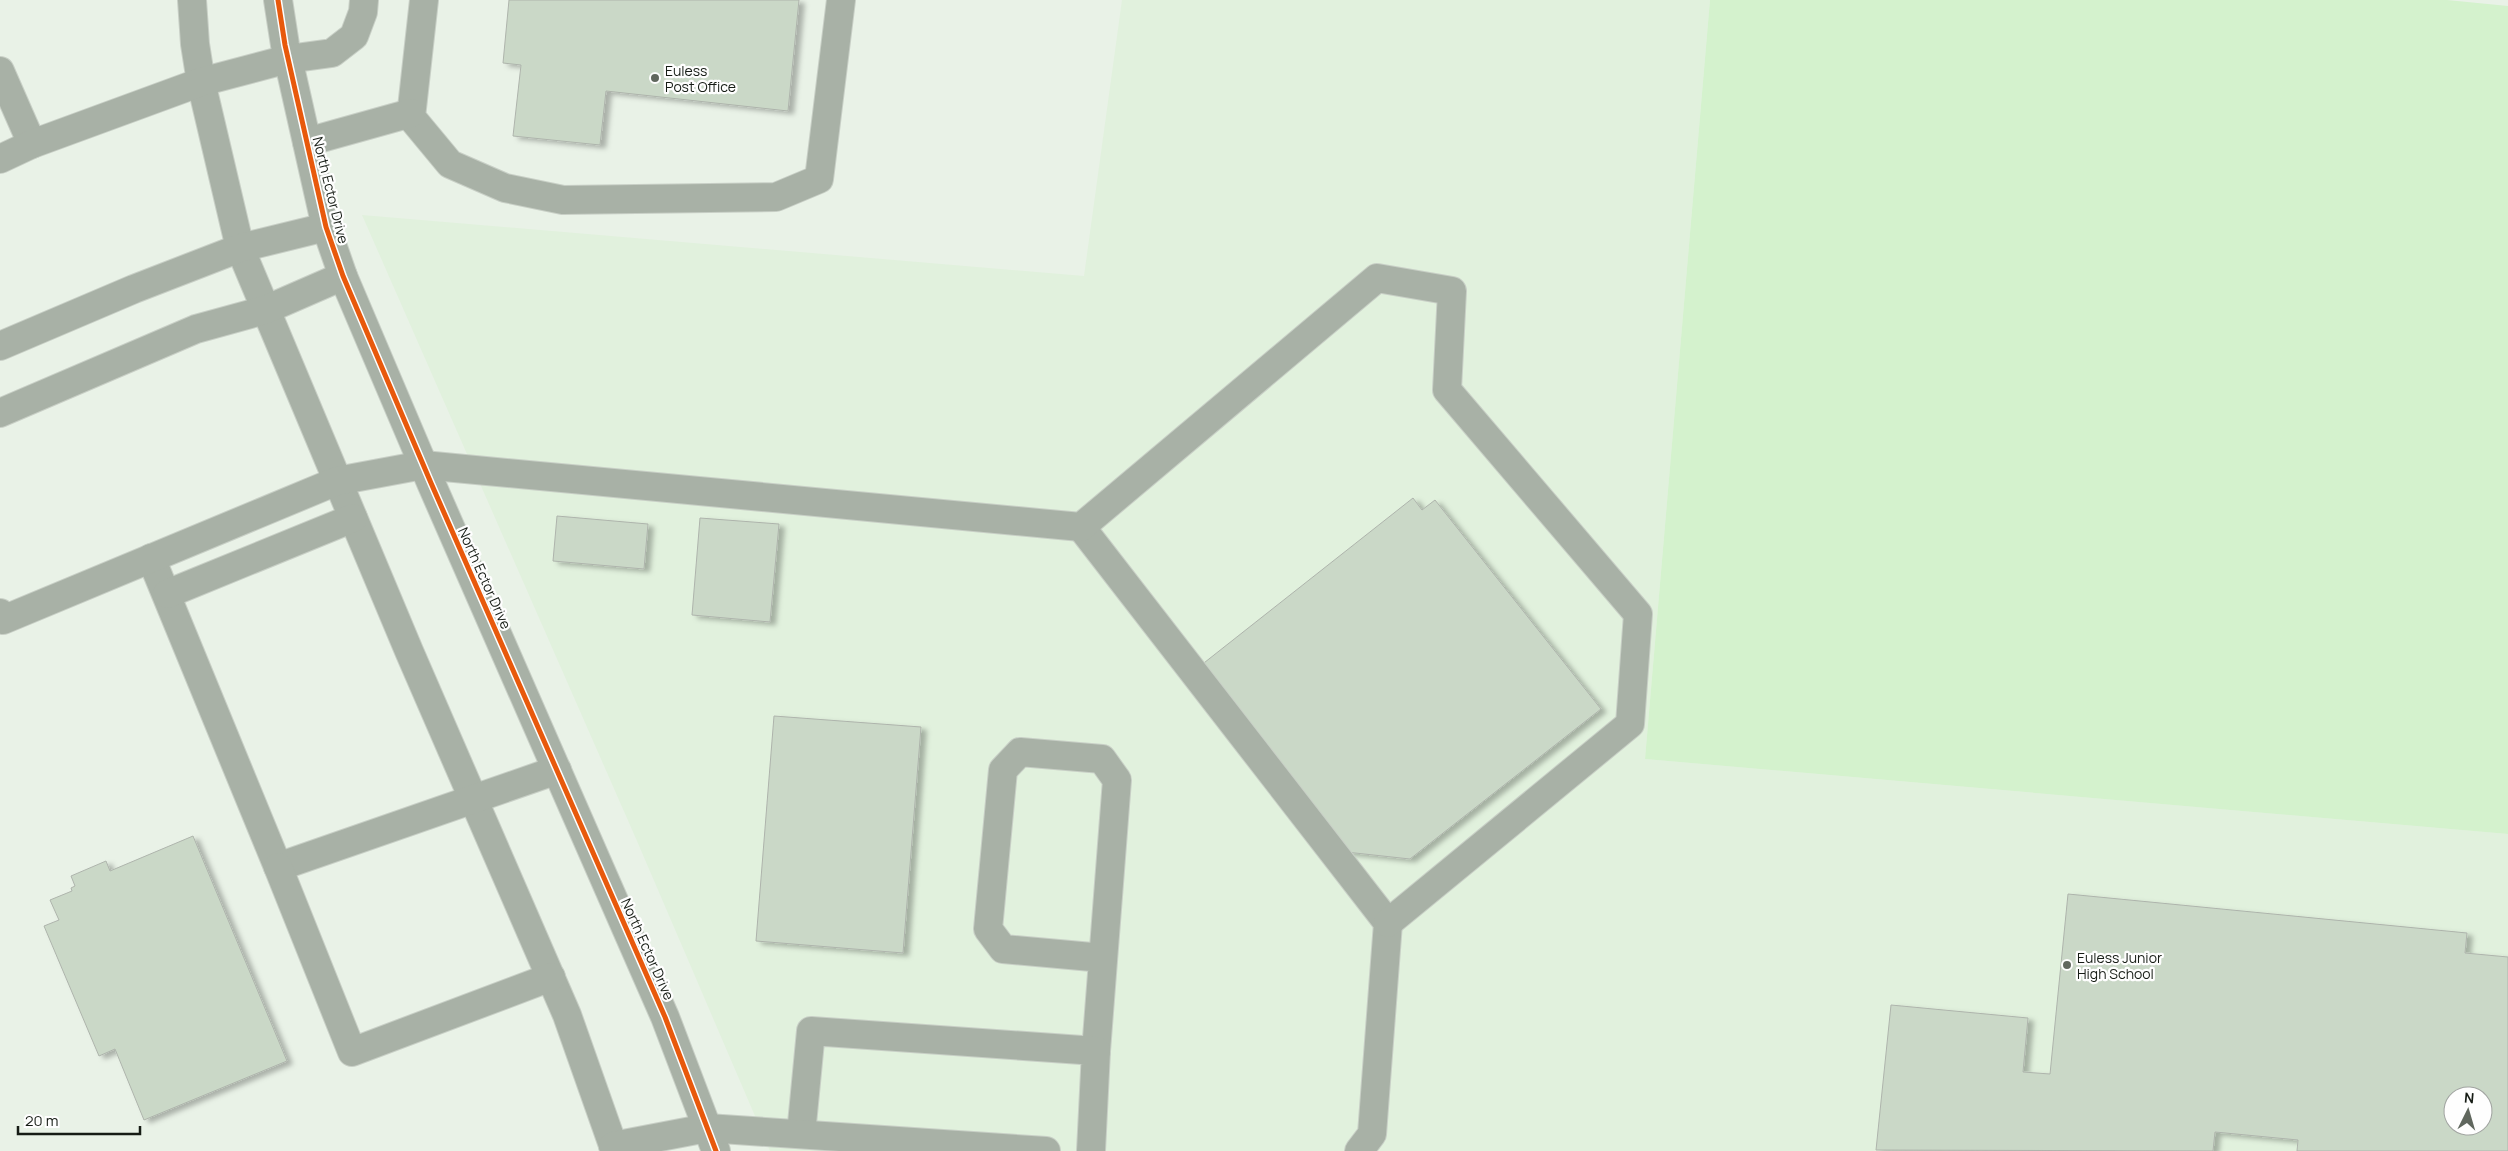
<svg xmlns="http://www.w3.org/2000/svg" width="2508" height="1151" viewBox="0 0 2508 1151" font-family="Manrope,sans-serif">
  <defs>
    <filter id="shadow"><feDropShadow dx="5.5" dy="3" stdDeviation="2.5" flood-color="#0004"/></filter>
  </defs>
  <rect width="100%" height="100%" fill="#e9f2e7"/>
  <!-- built -->
  <path fill="#e1f1dd" fill-rule="evenodd" d="M1122,0H1710L1645,759L2508,834V1151H770L637,841L362,215L1084,276ZM2453,1096H2483V1126H2453Z"/>
  <!-- green -->
  <polygon fill="#d4f2cd" points="1710,0 2447,0 2508,6 2508,834 1645,759"/>
  <!-- building -->
  <g fill="#cad8c7" stroke="#aeb4ac" fill-rule="evenodd" filter="url(#shadow)">
    <polygon points="509,0 799,0 788,111 606,91 600,145 513,136 521,65 503,63"/>
    <polygon points="1413,498 1422,510 1435,500 1601,709 1410,859 1346,852 1195,670"/>
    <polygon points="557,516 648,524 644,569 553,561"/>
    <polygon points="700,518 779,524 770,622 692,615"/>
    <polygon points="774,716 921,727 903,953 756,941"/>
    <polygon points="193,836 287,1061 144,1120 115,1049 99,1056 44,926 59,920 50,900 72,891 71,888 75,886 71,876 106,861 110,871"/>
    <path d="M2068,894L2467,933L2465,953L2508,957V1151H2297L2298,1140L2215,1132L2213,1151L1876,1150L1891,1005L2028,1018L2023,1072L2050,1074ZM2453,1096H2483V1126H2453Z"/>
  </g>
  <g fill="none" stroke-linecap="round" stroke-linejoin="round">
    <defs>
      <g id="minor">
        <polyline points="192,0 195,44 201,82 240,248 409,651 567,1015 615,1151"/>
        <polyline points="278,0 285,45 326,227 343,276 431,483 665,1017 716,1151"/>
        <polyline points="424,0 411,117 450,164 505,188 563,200 776,197 819,179 841,0"/>
        <polyline points="0,71 32,144"/>
        <polyline points="307,142 411,113"/>
        <polyline points="0,159 32,144 201,82 288,59 332,53 354,36 363,12 364,0"/>
        <polyline points="0,346 134,289 240,248 326,227"/>
        <polyline points="0,413 196,329 265,310 343,276"/>
        <polyline points="1081,527 1388,923 1372,1134 1359,1151"/>
        <polyline points="151,558 278,867 557,770"/>
        <polyline points="167,594 353,518"/>
        <polyline points="0,613 3,620 337,481 423,465 1081,527 1377,278 1452,291 1447,390 1638,614 1630,724 1388,923"/>
        <polyline points="278,867 352,1052 551,977"/>
        <polyline points="1096,1051 1117,780 1102,759 1020,752 1003,770 988,929 1003,949 1103,958"/>
        <polyline points="801,1134 811,1031 1096,1051 1091,1151"/>
        <polyline points="613,1146 707,1128 1046,1151"/>
      </g>
    </defs>
    <!-- minor casing -->
    <use href="#minor" stroke="#c8cfc6" stroke-width="30"/>
    <!-- minor -->
    <use href="#minor" stroke="#a8b1a6" stroke-width="28"/>
    <defs>
      <polyline id="cycleway" points="278,0 285,45 326,227 343,276 431,483 665,1017 716,1151"/>
    </defs>
    <!-- cycleway casing -->
    <use href="#cycleway" stroke="#fefefe" stroke-width="8"/>
    <!-- cycleway -->
    <use href="#cycleway" stroke="#e8590c" stroke-width="5"/>
  </g>
  <!-- markers -->
  <g fill="#60675e" stroke="#fefefe" stroke-width="2">
    <circle cx="655" cy="78" r="5"/>
    <circle cx="2067" cy="965" r="5"/>
  </g>
  <g text-anchor="middle" dominant-baseline="central" stroke-width="4.5" stroke-linejoin="round" paint-order="stroke">
    <!-- poi labels -->
    <g font-size="14" fill="#161c15" stroke="#fefefe" text-anchor="start">
      <text x="665" y="70">Euless<tspan x="665" dy="16">Post Office</tspan></text>
      <text x="2077" y="957">Euless Junior<tspan x="2077" dy="16">High School</tspan></text>
    </g>
    <!-- street labels -->
    <g font-size="14" fill="#161c15" stroke="#fefefe">
      <text transform="translate(331 190) rotate(76)">North Ector Drive</text>
      <text transform="translate(485 578) rotate(66)">North Ector Drive</text>
      <text transform="translate(648 949) rotate(66)">North Ector Drive</text>
    </g>
  </g>
  <!-- north arrow -->
  <g transform="translate(2468 1111) rotate(5)"><circle r="24" fill="#fefefe" stroke="#a1a4a1"/>
  <path d="M0-4L9 19L0 12L-9 19Z" fill="#60675e"/>
  <text y="-8" font-size="14" font-weight="bold" text-anchor="middle" fill="#161c15">N</text>
  </g>
  <!-- scale -->
  <path d="M18 1126v8h122v-8" fill="none" stroke="#161c15" stroke-width="2.5"/>
  <text x="25" y="1126" font-size="15" fill="#161c15" stroke="#fefefe" stroke-width="4" paint-order="stroke">20 m</text>
</svg>
